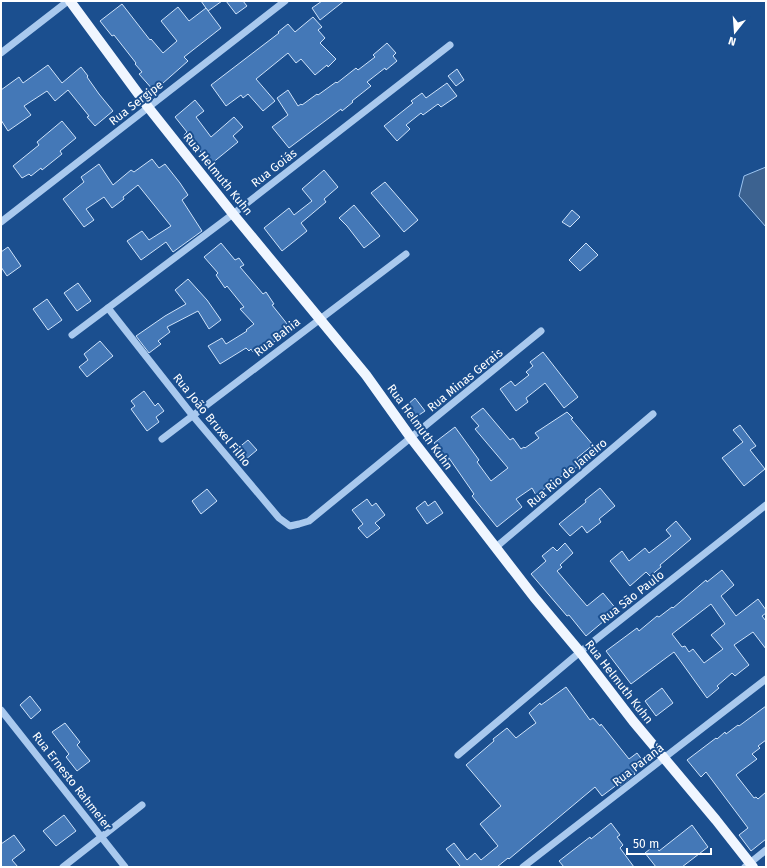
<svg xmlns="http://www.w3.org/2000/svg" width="767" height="868" viewBox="0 0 767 868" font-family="'Fira Sans',sans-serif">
  <rect width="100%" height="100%" fill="#1b4f8f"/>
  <!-- water -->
  <polygon fill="#3c6290" stroke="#9cc4f0" points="766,167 766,227 739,196 744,176"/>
  <!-- building -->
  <g fill="#4478b7" stroke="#cfe3fa" fill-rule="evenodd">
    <polygon points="201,1 222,1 208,11"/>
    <polygon points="226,1 243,1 247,6 236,14"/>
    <polygon points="322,1 344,1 320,20 312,8"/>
    <polygon points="122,4 150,40 151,39 163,53 177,41 161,21 178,7 189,21 206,8 221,28 184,57 188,61 154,91 139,74 142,72 135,64 136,63 114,35 112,36 100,21"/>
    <polygon points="313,17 322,27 318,30 325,38 320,43 336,59 328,67 327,65 315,75 301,59 296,63 288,53 256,79 275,101 263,111 248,94 243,98 241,95 226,106 211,85 279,33 278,32 288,24 295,32"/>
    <polygon points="387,43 396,53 393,56 397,61 386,70 385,68 367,82 371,86 352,101 353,102 342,111 341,109 289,148 272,127 288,115 277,98 288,90 298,106 301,104 302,105 317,94 318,95 336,82 337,83 356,68 358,70 375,57 373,55"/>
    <polygon points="48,65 62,83 81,67 88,76 87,77 99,94 113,111 95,126 87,117 89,116 68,90 55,101 47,91 24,106 31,115 8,131 1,120 1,90 19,77 23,83"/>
    <polygon points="457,69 464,80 456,86 448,76"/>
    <polygon points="447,83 457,96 441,107 438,104 423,115 421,113 406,125 410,129 397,141 384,126 413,103 411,101 422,93 426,98"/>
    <polygon points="195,100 204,111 196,117 211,137 234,117 243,127 233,136 238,142 211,164 196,146 193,148 184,135 187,132 175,117"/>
    <polygon points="62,121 76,138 60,151 62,154 42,170 41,168 31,176 29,174 22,178 13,166 39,145 37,142"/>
    <polygon points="152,159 159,168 165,164 180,183 188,195 182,200 202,231 173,252 166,242 141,260 127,241 142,231 149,240 171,226 138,185 123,197 124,199 112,208 104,197 86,209 94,220 84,227 63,199 84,182 81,177 99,164 113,185 131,170 134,172"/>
    <polygon points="324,170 338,187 324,199 326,202 301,223 307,231 282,251 264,228 289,208 294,215 312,201 302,189"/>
    <polygon points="385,182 418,220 404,232 371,193"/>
    <polygon points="354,205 380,236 364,248 347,226 339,218"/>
    <polygon points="572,210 580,217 570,227 562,222"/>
    <polygon points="221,243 235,260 239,258 244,265 240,267 263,294 266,292 274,304 272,305 292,330 262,350 260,348 253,352 251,349 249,351 246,348 220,364 208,346 222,338 226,344 247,331 246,330 254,324 240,309 244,307 227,286 225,288 216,275 218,273 204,257"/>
    <polygon points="586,243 598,255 580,271 569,260"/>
    <polygon points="8,247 21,266 7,276 1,267 1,252"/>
    <polygon points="188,279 207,300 221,320 209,329 198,311 167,327 170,332 158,341 161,344 149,353 136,336 165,316 186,304 175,290"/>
    <polygon points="78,283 91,301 77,311 64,293"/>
    <polygon points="47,299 62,320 48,330 33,309"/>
    <polygon points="100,341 113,356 87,377 79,367 88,360 84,354"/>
    <polygon points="543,352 578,397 564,408 545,383 526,398 528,402 516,411 500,389 511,381 515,386 529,375 526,372 533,366 530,362"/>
    <polygon points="144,391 155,406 158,403 164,411 156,417 159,422 147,431 131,409 135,406 131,401"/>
    <polygon points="415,398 425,411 416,417 407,405"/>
    <polygon points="483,408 510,440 513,438 521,449 524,447 525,448 539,438 535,433 567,412 573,418 571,419 593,445 577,458 582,463 570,472 569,471 536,495 532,488 516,499 522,507 497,527 472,496 474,494 449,458 448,460 434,443 455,427 479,460 477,462 491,481 508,468 475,429 479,426 471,417"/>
    <polygon points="740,425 756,446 750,450 765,469 744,486 722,458 743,442 733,430"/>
    <polygon points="248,440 257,450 245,460 237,449"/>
    <polygon points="600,488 615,506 599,519 601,522 587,533 582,526 570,536 559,524 586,502 585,500"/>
    <polygon points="207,489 217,501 201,514 192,501"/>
    <polygon points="367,499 372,506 376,503 385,515 375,523 380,528 367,538 358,528 363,524 352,510"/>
    <polygon points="425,501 428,506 435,501 443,513 427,524 416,508"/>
    <polygon points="676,521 691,539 660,565 661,567 650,576 646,572 630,586 610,561 622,551 629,561 645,548 649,553 671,536 666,530"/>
    <polygon points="565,543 573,553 560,565 562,567 557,571 587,606 603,593 617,610 586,636 569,615 567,616 531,574 546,561 542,556 553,547 557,551"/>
    <path d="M722,570L734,585L721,596L736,616L758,599L766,610V613L762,616L766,621V649L753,632L734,645L749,665L735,676L732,673L717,686L719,688L707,698L674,652L631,684L606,651L637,628L639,631L657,616L659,617L672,607L673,608L706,580L707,582ZM711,604L725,624L711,635L723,649L704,663L693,649L689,652L685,646L682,647L672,634Z"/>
    <polygon points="566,687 590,720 593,718 600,726 601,724 629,759 637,753 643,761 636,767 637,769 634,771 635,774 620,786 618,784 602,796 595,787 509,859 508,858 497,867 458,867 460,866 446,849 454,843 467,860 475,853 481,860 498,846 480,824 501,806 466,765 494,741 493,739 507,728 516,738 529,728 536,723 529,713 540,703 541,705"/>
    <polygon points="662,688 673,703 656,716 645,701"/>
    <polygon points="30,696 41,710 31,719 20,705"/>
    <polygon points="766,706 766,740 758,746 760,748 752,754 757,759 737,774 736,775 754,798 756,797 758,799 766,792 766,839 751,851 739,835 748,828 706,772 701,777 687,760 716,738 717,739 725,732 726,734 738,725 739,726"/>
    <polygon points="65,723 80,742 77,745 90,761 77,771 66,757 69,754 52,732"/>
    <polygon points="64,815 76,831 56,846 43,831"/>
    <polygon points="611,823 620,835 617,837 623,845 620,848 634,867 564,867 559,861 590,837 591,839"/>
    <polygon points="692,825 708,847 682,867 656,867 645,853 655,845 659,851"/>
    <polygon points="14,835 25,850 12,860 18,867 1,867 1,844"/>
  </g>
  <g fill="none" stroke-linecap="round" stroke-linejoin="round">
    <!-- minor -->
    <g stroke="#a9c9ee" stroke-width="7">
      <polyline points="1,53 68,1"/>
      <polyline points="1,222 285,1"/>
      <polyline points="108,308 193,416 279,518 290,526 299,524 309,521 541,331"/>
      <polyline points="72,335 233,214 450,45"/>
      <polyline points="162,439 406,254"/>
      <polyline points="495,548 653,414"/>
      <polyline points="1,710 125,867"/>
      <polyline points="458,755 580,652 766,505"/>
      <polyline points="63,867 142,805"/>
      <polyline points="523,867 766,679"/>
      <polyline points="745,867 766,850"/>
    </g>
    <!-- major -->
    <polyline stroke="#f0f6ff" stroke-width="10" points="70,1 148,107 233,214 366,375 411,438 534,597 580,652 633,721 716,820 753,867"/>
  </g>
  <g text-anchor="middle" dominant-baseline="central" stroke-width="4" stroke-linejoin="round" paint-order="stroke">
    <!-- street labels -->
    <g font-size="12" fill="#fff" stroke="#1b4f8f">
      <text transform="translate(136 103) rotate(-38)">Rua Sergipe</text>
      <text transform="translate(274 168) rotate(-38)">Rua Goiás</text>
      <text transform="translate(218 174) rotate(51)">Rua Helmuth Kuhn</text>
      <text transform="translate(277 337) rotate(-38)">Rua Bahia</text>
      <text transform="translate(465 380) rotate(-39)">Rua Minas Gerais</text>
      <text transform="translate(212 420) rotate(51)">Rua João Bruxel Filho</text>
      <text transform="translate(420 427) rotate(54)">Rua Helmuth Kuhn</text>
      <text transform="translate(567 473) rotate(-40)">Rua Rio de Janeiro</text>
      <text transform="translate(632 597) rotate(-38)">Rua São Paulo</text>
      <text transform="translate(619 682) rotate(52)">Rua Helmuth Kuhn</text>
      <text transform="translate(638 765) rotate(-38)">Rua Paraná</text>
      <text transform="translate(72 781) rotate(52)">Rua Ernesto Rahmeier</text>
    </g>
  </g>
  <!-- border -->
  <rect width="767" height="868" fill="none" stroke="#ffffff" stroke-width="4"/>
  <!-- north arrow -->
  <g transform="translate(735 32) rotate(197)" stroke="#1b4f8f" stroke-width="3" paint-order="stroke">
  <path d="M0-3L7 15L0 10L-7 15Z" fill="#ffffff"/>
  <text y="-6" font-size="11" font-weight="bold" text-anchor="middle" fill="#ffffff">N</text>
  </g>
  <!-- scale -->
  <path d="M627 848v6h84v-6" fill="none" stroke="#ffffff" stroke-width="2"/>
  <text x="633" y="848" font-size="12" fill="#ffffff" stroke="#1b4f8f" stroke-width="3" paint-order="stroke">50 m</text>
</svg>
